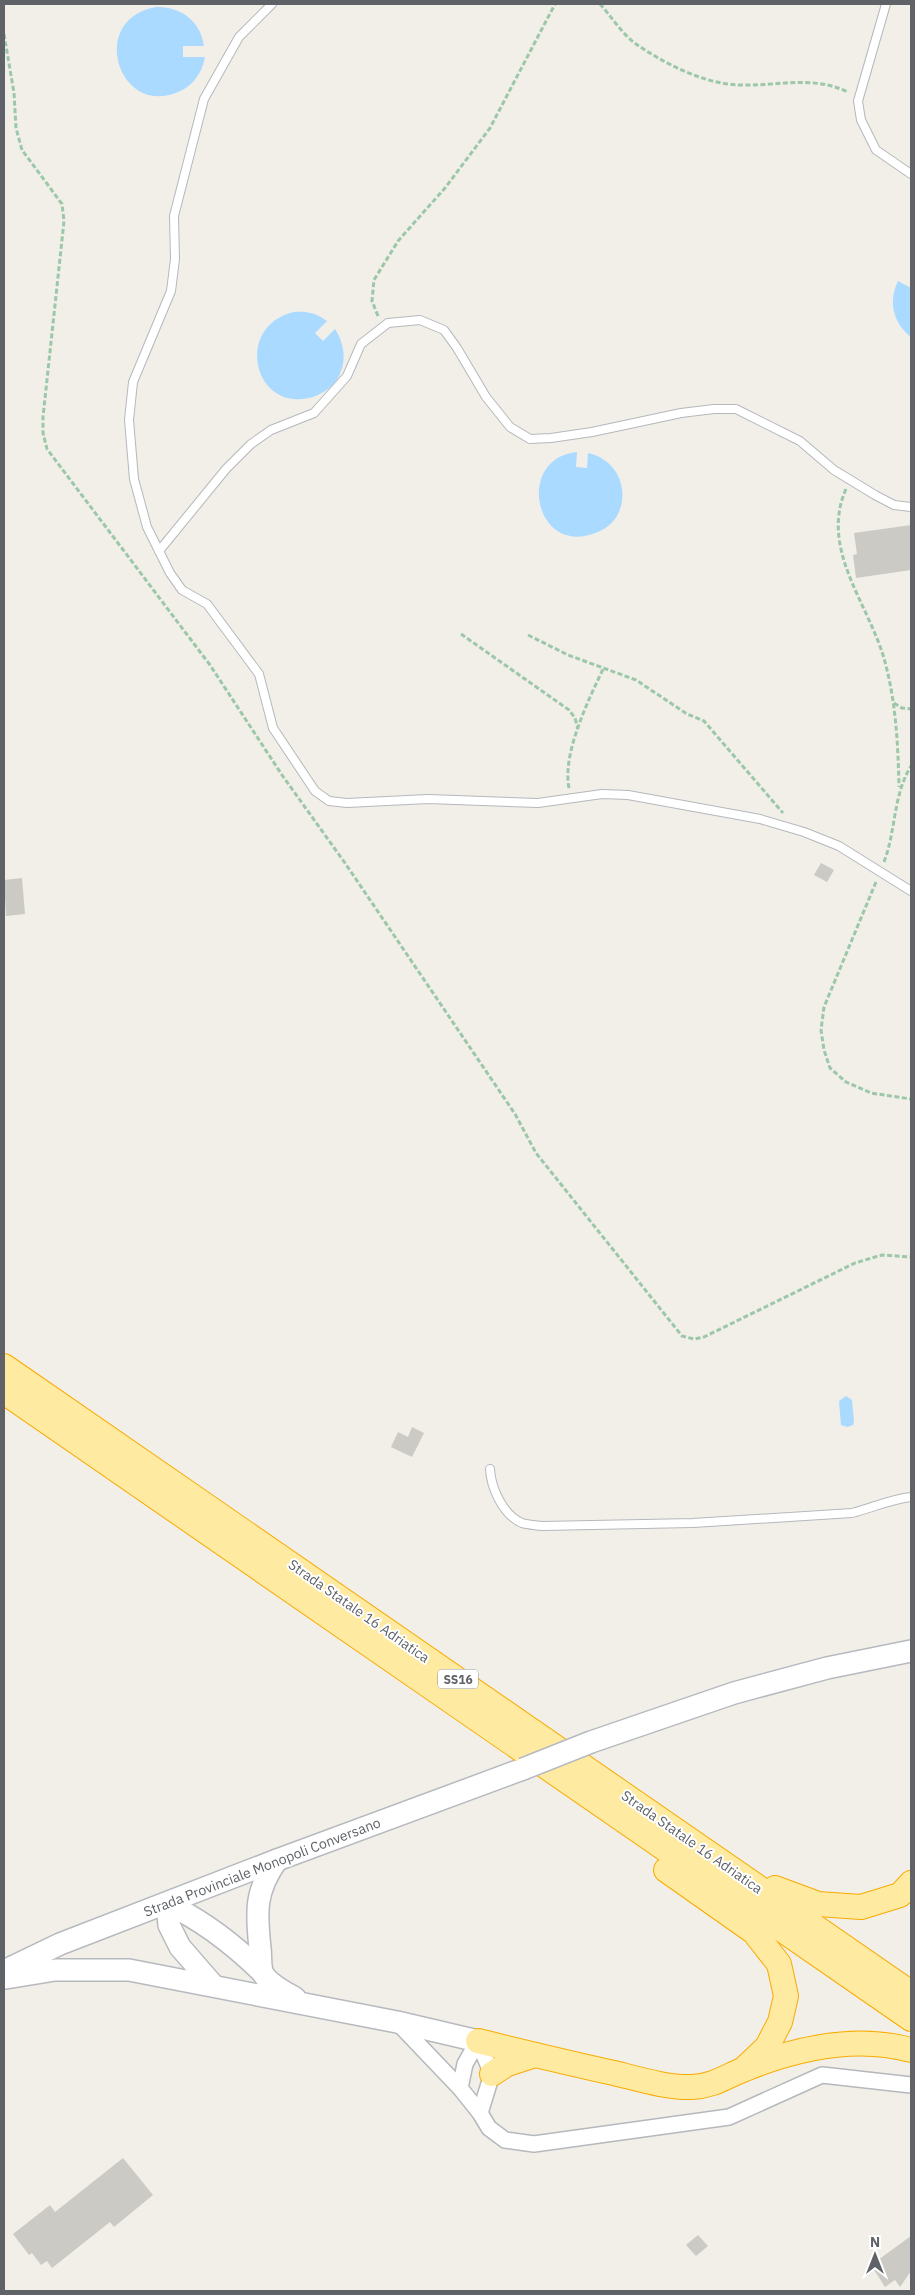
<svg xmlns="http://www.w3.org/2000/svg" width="915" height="2295" viewBox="0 0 915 2295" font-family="'IBM Plex Sans',sans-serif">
  <rect width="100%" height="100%" fill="#f1efe8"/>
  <!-- water -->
  <g fill="#aadaff">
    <path d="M156,7C180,6 201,21 204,46H183V57H205C202,73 193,86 178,92C119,118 87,19 156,7Z"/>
    <path d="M898,281L911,288V337C893,323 888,302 898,281Z"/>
    <path d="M294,312C307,311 316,313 327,321L315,333L323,341L335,329C344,343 347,360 339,376C333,387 322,395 309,398C253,411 234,326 294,312Z"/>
    <path d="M577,452L576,467L587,468L588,453C617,459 631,490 617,516C611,526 601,532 589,535C533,550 517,458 577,452Z"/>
    <polygon points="846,1396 852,1400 854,1422 853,1425 847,1427 841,1425 839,1401"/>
  </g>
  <!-- building -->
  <g fill="#cccac5">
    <polygon points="911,525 911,570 856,578 853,555 857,554 854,533"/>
    <polygon points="821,863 834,870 827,882 814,875"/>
    <polygon points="22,878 25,914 6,916 4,880"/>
    <polygon points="412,1427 424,1433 412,1457 391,1447 398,1432 408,1437"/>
    <polygon points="123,2158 153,2195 114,2227 110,2222 52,2268 47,2261 41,2265 32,2253 29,2255 13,2234 50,2205 55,2212"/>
    <polygon points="698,2235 708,2246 696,2256 686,2245"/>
    <polygon points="911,2236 911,2271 900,2287 895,2280 885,2287 871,2265"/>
  </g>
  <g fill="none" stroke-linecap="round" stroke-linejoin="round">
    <defs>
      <g id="service">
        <polyline points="272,4 239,37 204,99 174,216 175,259 171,291 133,382 129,420 134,479 147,527 170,573 182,590 207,604 259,674 273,728 315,791 329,801 347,803 428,799 538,803 602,794 628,795 760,819 804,832 839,846 911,891"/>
        <polyline points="886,4 858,101 861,120 876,150 911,174"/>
        <polyline points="159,551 226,469 251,444 271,430 314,413 347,376 361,344 388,323 420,320 444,330 457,348 486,397 510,427 530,439 551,438 592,432 681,413 714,409 736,409 800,441 834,470 875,495 894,505 911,507"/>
        <path d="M490,1469C491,1488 503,1515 522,1523C528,1525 536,1525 542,1526L693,1523L852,1513C872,1508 891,1499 911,1497"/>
      </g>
      <g id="minor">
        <polyline points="397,2022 460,2088 480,2113 489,2128 505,2140 534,2144 729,2117 822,2075 911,2085"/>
        <polyline points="478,2041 492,2074 480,2113"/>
        <polyline points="460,2088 465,2064 478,2041"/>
      </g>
      <g id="secondary">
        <polyline points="591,1742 734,1693 827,1668 911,1651"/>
        <path d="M277,1860C255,1891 256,1911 260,1948C261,1955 260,1964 262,1971C266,1983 285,1992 295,1998"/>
        <path d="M167,1904C203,1920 234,1945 262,1972"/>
        <polyline points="167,1904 169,1925 180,1947 213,1985"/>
        <polyline points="4,1971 60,1944 277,1860 523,1769"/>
        <polyline points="6,1978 55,1970 129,1970 397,2022 478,2041"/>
      </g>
      <g id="trunk">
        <polyline points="4,1366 911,1993"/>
        <polyline points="4,1392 911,2019"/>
        <polyline points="666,1870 754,1932 779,1964 786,1996 780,2022 767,2047 747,2066"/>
        <polyline points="775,1888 818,1904 861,1907 900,1895 911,1883"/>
        <path d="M478,2041C523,2052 569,2063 614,2073C639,2079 667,2088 692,2087C714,2086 726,2076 745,2069C797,2048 856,2035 911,2050"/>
        <polyline points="492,2074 507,2064 535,2055"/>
      </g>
    </defs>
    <!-- service casing -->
    <use href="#service" stroke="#b5b8bc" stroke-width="10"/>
    <!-- minor casing -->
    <use href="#minor" stroke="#b5b8bc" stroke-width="18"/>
    <!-- secondary casing -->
    <use href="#secondary" stroke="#b6babf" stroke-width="24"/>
    <!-- trunk casing -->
    <use href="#trunk" stroke="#f9ab00" stroke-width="26"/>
    <!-- path -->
    <g stroke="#9cc7a9" stroke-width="3" stroke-dasharray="5 2.5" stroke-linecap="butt">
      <path d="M600,4C611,16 622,34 636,44C665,64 706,85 742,85C780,86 811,75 848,92"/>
      <polyline points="4,34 14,93 16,128 22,150 62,204 64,221 43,417 43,433 47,449 210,665 282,775 345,863 515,1114 536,1153 682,1336 694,1339 704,1337 855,1263 882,1255 911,1257"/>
      <polyline points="378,316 372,301 374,280 398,241 445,188 490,128 555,4"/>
      <path d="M846,489C819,550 870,605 885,662C896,703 898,744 899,787"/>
      <polyline points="461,634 569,710 575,718 578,729"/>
      <polyline points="528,635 568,655 636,680 687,714 704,721 783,813"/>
      <polyline points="894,703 902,708 911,709"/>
      <path d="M569,788C562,753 589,699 604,667"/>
      <path d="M884,862C896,831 893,795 911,766"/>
      <polyline points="876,882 824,1007 821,1030 824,1050 830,1068 846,1082 871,1093 911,1099"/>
    </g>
    <!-- service -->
    <use href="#service" stroke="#fff" stroke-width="8"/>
    <!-- minor -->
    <use href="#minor" stroke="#fff" stroke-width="15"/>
    <!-- secondary -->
    <use href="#secondary" stroke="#fff" stroke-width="21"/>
    <!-- trunk -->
    <use href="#trunk" stroke="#feeaa1" stroke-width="24"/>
    <defs>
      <polyline id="secondary-bridge" points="523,1769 591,1742"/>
    </defs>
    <!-- secondary-bridge casing -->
    <use href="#secondary-bridge" stroke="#b6babf" stroke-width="24" stroke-linecap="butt"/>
    <!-- secondary-bridge -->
    <use href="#secondary-bridge" stroke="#fff" stroke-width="21"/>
  </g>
  <g text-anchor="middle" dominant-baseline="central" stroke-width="4" stroke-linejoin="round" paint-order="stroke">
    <!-- shield labels -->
    <rect fill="#fff" stroke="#8f9295" stroke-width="1" x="438" y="1669.5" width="40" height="19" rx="4"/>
    <g font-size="12" font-weight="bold" fill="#5f6368">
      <text x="458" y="1679">SS16</text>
    </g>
    <!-- street labels -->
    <g font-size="14" fill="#5f6368" stroke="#fff">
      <text transform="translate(359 1611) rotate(35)">Strada Statale 16 Adriatica</text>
      <text transform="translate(692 1842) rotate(35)">Strada Statale 16 Adriatica</text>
      <text transform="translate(262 1867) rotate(-21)">Strada Provinciale Monopoli Conversano</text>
    </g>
  </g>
  <!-- border -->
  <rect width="915" height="2295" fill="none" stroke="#5f6368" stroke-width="10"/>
  <!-- north arrow -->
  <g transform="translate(875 2255)" stroke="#ffffff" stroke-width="4" paint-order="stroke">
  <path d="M0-4L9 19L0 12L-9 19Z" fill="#5f6368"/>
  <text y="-8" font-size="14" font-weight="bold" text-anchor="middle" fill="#5f6368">N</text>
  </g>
</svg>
